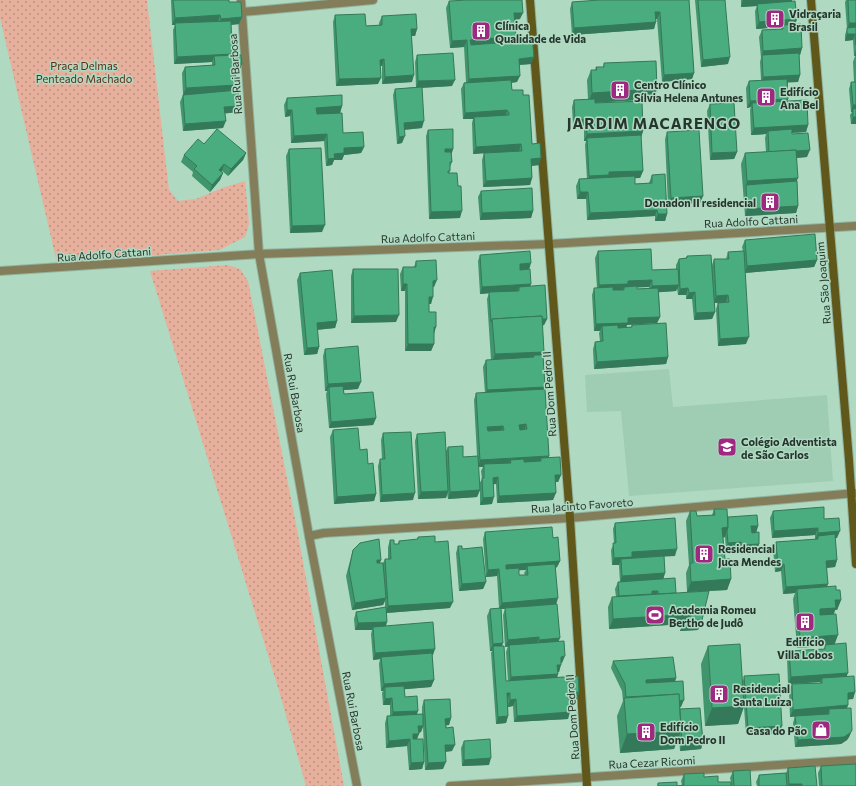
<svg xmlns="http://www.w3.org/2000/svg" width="856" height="786" viewBox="0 0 856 786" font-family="Commissioner,sans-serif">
  <defs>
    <pattern id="grass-dots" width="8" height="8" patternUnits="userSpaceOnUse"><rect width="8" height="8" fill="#e7b09c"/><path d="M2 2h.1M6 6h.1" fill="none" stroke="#bb9080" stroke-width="1.8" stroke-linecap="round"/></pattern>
  </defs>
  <rect width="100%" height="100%" fill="#b0d9c2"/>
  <!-- built -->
  <polygon fill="#9ecdb3" points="669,369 673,407 827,395 833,481 629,496 621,411 587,412 585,375"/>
  <!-- grass -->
  <g fill="url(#grass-dots)">
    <polygon points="0,0 147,0 169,190 178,201 196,199 222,188 245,181 249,224 245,237 219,250 57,263 0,18"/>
    <polygon points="228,265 240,269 248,281 297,529 344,786 306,786 279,691 150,271"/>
  </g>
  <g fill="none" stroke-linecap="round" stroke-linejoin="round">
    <defs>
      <g id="minor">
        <polyline points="242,12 373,0"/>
        <polyline points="0,271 259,254 549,244 856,226"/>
        <polyline points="309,536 324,533 570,518 856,493"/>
        <polyline points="450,786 856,760"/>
      </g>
      <polyline id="tertiary" points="241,0 259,254 309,536 357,786"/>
      <g id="secondary">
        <polyline points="530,0 570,518 587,786"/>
        <polyline points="811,0 849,460 856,564"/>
      </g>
    </defs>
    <!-- minor casing -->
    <use href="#minor" stroke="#92b5a1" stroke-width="10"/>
    <!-- tertiary casing -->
    <use href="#tertiary" stroke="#92b5a1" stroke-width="10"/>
    <!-- secondary casing -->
    <use href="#secondary" stroke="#92b5a1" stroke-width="10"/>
    <!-- minor -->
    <use href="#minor" stroke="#837e59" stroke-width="8"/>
    <!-- tertiary -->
    <use href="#tertiary" stroke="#837e59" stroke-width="8"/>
    <!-- secondary -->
    <use href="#secondary" stroke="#60571b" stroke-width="8"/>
  </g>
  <!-- wall -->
  <g fill="#40956d" fill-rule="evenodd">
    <polygon points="171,0 229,0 229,2 242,17 239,24 231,25 232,54 232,55 242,64 239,71 238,71 236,75 235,75 236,85 234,90 237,112 225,113 223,128 183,131 180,102 183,95 182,73 185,67 212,65 212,62 174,64 173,30 175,25 172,25"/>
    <polygon points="596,0 689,0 694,73 692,79 662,82 657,19 656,19 654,29 572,35 570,9 572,2 596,1"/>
    <polygon points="695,0 725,0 728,64 701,67"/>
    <polygon points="741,0 792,0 792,1 797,19 795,25 802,48 800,55 799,55 800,75 798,82 788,82 788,99 787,101 808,125 806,132 792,133 792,134 807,157 797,158 797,181 798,206 796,213 745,216 741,164 745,153 766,152 765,138 766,134 751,135 750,110 751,107 747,108 746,88 749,81 761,80 760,62 761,58 759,37 762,30 781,29 782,27 756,29 755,11 757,6 741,7"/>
    <polygon points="846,0 856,0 856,82 854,82 853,62 855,56 854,56 853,40 845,41 845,35 847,29 845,2"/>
    <polygon points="449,1 520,19 515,20 516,37 531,64 519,65 517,82 512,83 512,90 523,95 532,144 539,165 532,166 532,178 530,185 483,187 482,160 484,153 473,154 472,123 473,119 463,119 461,89 464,83 466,82 464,47 450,48 446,8"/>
    <polygon points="335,15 366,26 379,25 379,23 382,16 417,29 415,36 412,36 412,82 382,84 382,66 380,66 378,84 336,86 333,22"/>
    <polygon points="417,55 452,86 422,88 422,128 404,130 402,143 397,144 393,95 395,89 416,87 415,62"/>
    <polygon points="604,63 654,99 595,103 643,131 641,137 643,171 640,178 635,178 635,184 649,183 652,175 667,214 665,221 655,221 655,216 587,220 586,199 577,199 576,186 579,179 587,179 585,145 586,141 584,141 584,126 573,126 572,107 574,100 588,99 587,80 591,70 595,70 596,67 603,67"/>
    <polygon points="851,82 856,82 856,124 851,124 850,115 852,112 851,112 849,89"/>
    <polygon points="287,98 342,106 340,113 343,133 364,147 361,153 344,155 342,160 334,160 332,165 326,166 324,141 291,143 290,116 285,117 284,105"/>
    <polygon points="710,104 737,152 734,159 710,160 707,111"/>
    <polygon points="428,130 453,149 451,155 452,162 450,167 450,171 449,173 458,186 460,218 429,219 426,136"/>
    <polygon points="667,132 703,196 700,203 668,205 665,139"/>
    <polygon points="204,144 246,153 243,160 228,176 222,171 221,172 223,173 220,180 210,192 192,176 193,172 181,162 184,155"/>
    <polygon points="289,149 322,232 290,233 286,156"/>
    <polygon points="481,191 533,211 531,218 480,220 478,197"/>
    <path d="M745,240L817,260L814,267L745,273L746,344L718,346L716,309L718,303H714L715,312L712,319L694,320L692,299H686V295H678L677,288L676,291L659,292L660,317L657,323L627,325L626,327H631L632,325L668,357L666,364L594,369L593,349L595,342L600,341L599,333L600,331H594L592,295L594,288H597L595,258L598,251L652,270L676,269V265L679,259L686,258L687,256L712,265L714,259H726L728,252L743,251L742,247ZM637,287H649V288L637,289Z"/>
    <path d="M480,255L529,269L530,286L547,319L544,325L542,326L543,355L545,387L544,389L549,456V458L561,475L558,482H555L553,500L497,503L496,484H493L492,504L480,505V490L477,497L448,499L447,493L446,498L418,499L415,441L417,434L446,451L448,447L463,457L477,456L474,400L476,393H485L483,367L486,360H491L487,299L489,293L480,294L478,261ZM478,467H483L481,471L482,479L479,484Z"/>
    <polygon points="416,261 434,287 433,287 431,304 429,304 429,312 434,334 434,344 431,351 405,351 405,291 401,291 400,274 403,267 414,267"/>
    <polygon points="353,269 396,322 351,323 351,276"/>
    <polygon points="300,273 337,321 335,328 317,330 319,347 317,354 304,355 297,280"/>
    <polygon points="325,349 358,389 344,390 344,394 376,418 373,425 329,428 326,394 327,391 325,391 323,356"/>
    <polygon points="333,430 360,450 368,464 376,494 374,501 334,504 330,437"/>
    <polygon points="383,433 413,500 380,502 378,466 380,459 382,459 381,440"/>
    <polygon points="714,509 728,517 758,526 756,533 759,544 757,550 739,552 739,549 726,550 725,537 723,538 725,559 731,579 727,590 687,592 686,573 689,565 686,521 690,511 697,516 712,515"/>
    <polygon points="773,511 824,519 837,538 835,538 837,560 835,567 827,568 827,587 836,590 841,600 837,610 835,610 834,614 835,644 847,676 855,692 853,699 848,699 847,708 852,730 849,737 847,740 841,744 795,747 793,723 795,716 790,717 789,691 792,684 820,683 820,682 788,684 787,658 789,651 824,649 825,646 797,648 793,599 795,593 783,594 781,571 775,572 773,549 776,542 815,539 815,535 772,538 770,518"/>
    <polygon points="615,523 675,556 664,556 665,573 663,579 702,620 698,630 680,631 683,624 609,629 608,607 612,597 616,597 615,589 618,582 620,582 619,566 619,565 612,565 611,550 614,543 613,529"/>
    <path d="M485,532L553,538L560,561L557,567L556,568V604L558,642L562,663H561L559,672H558L557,678L579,692L577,699H569L568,719L514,722L513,706L508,707V716L506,723L496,724L491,653L492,651H490L487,616L490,609L499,608L497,576L486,577L483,539ZM519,570H526L524,573L525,575H519ZM501,609H505L503,615L505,647L508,646L506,652L508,681H506L502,646Z"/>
    <polygon points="418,537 435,542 450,608 387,613 386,626 433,655 432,655 434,680 431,687 404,689 405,697 417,714 422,714 422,707 424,700 451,718 449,725 446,725 452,751 445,752 443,769 425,770 423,727 421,732 419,733 417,739 424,762 422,769 409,770 407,746 386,748 385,723 387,716 390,716 390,705 383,705 382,693 383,691 381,691 379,664 380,659 373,660 371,634 372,630 355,630 354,619 356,612 385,608 385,601 383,605 352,610 346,576 351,557 353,550 381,560 380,563 383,563 385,559 388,559 388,547 390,540 394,544 398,544 399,541 417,540"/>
    <polygon points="458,546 462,549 486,582 483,589 459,591 456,553"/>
    <polygon points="708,646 743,681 744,676 780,733 746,735 744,707 738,724 705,726 701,664"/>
    <polygon points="613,661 676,678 675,681 681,707 680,707 680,709 703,742 701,749 680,751 679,737 674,749 620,753 617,716 623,701 622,691 611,668"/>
    <polygon points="464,741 489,765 462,766 461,748"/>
    <polygon points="821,766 856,786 819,786 818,773"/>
    <polygon points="788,768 817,786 757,786 756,782 759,775 786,773"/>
    <polygon points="733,771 751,786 657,786 658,783 677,786 682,785 681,781 684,774 704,777 718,782 731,782 730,778"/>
  </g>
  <!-- shaded-wall -->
  <g fill="#347959">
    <polygon points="743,0 792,0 791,4 757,4 757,6 741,7"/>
    <polygon points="655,12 660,12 657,19 653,19"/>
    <polygon points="514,13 523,13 520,19 512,20"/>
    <polygon points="220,15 218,22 175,23 175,25 172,25 175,18"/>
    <polygon points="242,17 239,24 218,26 221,19"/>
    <polygon points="797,19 794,26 782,25 782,27 756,29 759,22"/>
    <polygon points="656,22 654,29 572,35 574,28"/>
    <polygon points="849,23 856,23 856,29 847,30"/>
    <polygon points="411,29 417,29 415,36 409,36"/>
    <polygon points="847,34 855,34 853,40 845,41"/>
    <polygon points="509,37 506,44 468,47 470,40"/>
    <polygon points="467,40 464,47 450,48 452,41"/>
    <polygon points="802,48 800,55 762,57 762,55 761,58 763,51"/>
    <polygon points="856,50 856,56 854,56"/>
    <polygon points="232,54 230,61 214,56 212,62 174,64 177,57"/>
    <polygon points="534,57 531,64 517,65 519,59"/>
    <polygon points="730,57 728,64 701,67 703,60"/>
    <polygon points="384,59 382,66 377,66 380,60"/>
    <polygon points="238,64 242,64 239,71 238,71 236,75 232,76 235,69"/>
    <polygon points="694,73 692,79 662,82 664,75"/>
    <polygon points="414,75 412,82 382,84 385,77"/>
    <polygon points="800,75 798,82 761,84 763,77"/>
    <polygon points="520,76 517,82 466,86 469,79"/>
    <polygon points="381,78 378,84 336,86 339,79"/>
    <polygon points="455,80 452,86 416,88 418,81"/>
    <polygon points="236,85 233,92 183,95 186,88"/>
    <polygon points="657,89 654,99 588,103 592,93"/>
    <polygon points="788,99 786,106 752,103 751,107 747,108 750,101"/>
    <polygon points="853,105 856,105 856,111 853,109 852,112 851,112"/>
    <polygon points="240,106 237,112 222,114 224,107"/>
    <polygon points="342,106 340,113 314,115 316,108"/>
    <polygon points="287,110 292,110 290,116 285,117"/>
    <polygon points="507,110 505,117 474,117 473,119 463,119 465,113"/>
    <polygon points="853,117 856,117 856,124 851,124"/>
    <polygon points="586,119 584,126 573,126 575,120"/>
    <polygon points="226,121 223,128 183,131 185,124"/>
    <polygon points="424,121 422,128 401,130 404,123"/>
    <polygon points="808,125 806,132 768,134 768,131 766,134 751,135 754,128"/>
    <polygon points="643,131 641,138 587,138 586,141 584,141 587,134"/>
    <polygon points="327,134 324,141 291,143 294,136"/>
    <polygon points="405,136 402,143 397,144 399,137"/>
    <polygon points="521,144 519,151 473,154 476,147"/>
    <polygon points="364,147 361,153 344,155 342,160 334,160 332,165 326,166 328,159 334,154 344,148"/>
    <polygon points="445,149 453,149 451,156 442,156"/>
    <polygon points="810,150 807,157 767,160 770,153"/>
    <polygon points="737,152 734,159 710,160 712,153"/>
    <polygon points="246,153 243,160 228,176 231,169"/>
    <polygon points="541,158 539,165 529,166 531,159"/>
    <polygon points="224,164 222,171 216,177 219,170"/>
    <polygon points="643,171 640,178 608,179 587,183 589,176 609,172"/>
    <polygon points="223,173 220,180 210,192 212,185"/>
    <polygon points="532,178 530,185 483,187 486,181"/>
    <polygon points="798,178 794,188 746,185 747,181"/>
    <polygon points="580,192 588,192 586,199 577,199"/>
    <polygon points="703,196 700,203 668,205 671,198"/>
    <polygon points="798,206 796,213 745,216 747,209"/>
    <polygon points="657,210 655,216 587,220 590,213"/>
    <polygon points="462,211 460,218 429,219 431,212"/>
    <polygon points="533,211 531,218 480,220 482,213"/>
    <polygon points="658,214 667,214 665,221 655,221"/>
    <polygon points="325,225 322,232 290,233 292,226"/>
    <polygon points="817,260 814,267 745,273 747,266"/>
    <polygon points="531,263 529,270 517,271 520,264"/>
    <polygon points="437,280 434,287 431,287 433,281"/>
    <polygon points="652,280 649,287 627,288 624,290 624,287 622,291 597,292 599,285 628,281"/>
    <polygon points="403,284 407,284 405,291 401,291"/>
    <polygon points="531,284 529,291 519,287 517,291 480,294 482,287"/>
    <polygon points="679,285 676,291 649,293 652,286"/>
    <polygon points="688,288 686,295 678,295 680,289"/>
    <polygon points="695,292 692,299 686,299 689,293"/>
    <polygon points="728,295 726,302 714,303 716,296"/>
    <polygon points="429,297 433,297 431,304 426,304"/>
    <polygon points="715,312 712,319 694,320 696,313"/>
    <polygon points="399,315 396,322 351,323 354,316"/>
    <polygon points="660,317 657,323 627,325 626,329 602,326 600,331 594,331 596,324 628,318"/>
    <polygon points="547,319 544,325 493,329 492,322"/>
    <polygon points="337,321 335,328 314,330 317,323"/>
    <polygon points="434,327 436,327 434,334"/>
    <polygon points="749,337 746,344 718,346 720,339"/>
    <polygon points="408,344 434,344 431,351 405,351"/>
    <polygon points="319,347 317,354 304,355 307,348"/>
    <polygon points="544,352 540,362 534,357 534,355 532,362 491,365 495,354"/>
    <polygon points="668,357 666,364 594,369 597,362"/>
    <polygon points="361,382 358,389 329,391 329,387 327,391 325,391 328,384"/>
    <polygon points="545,387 542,393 485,397 487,390"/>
    <polygon points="376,418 373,425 329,428 331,422"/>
    <polygon points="526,424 524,431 517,432 519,425"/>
    <polygon points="503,426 501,433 485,434 487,427"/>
    <polygon points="549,456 547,462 541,461 541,458 539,463 511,463 510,460 509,465 484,464 483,467 478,467 480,460"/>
    <polygon points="555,475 561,475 558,482 552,482"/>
    <polygon points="498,477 496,484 490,485 493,478"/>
    <polygon points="480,490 477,497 448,499 450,492"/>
    <polygon points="448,491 446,498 418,499 421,492"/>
    <polygon points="415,493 413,500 380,502 382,495"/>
    <polygon points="556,493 553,500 497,503 499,496"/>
    <polygon points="376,494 374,501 334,504 337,497"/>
    <polygon points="494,497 492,504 480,505 483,498"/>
    <polygon points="751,526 758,526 756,533 749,533"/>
    <polygon points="728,527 725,537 719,538 722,528"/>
    <polygon points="818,528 815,535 772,538 774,531"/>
    <polygon points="840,531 837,538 818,540 818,536 816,540 815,540 818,533"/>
    <polygon points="741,542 739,549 726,550 728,543"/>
    <polygon points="759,544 757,550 739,552 741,545"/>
    <polygon points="677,549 675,556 621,559 619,565 612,565 614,558 632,552"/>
    <polygon points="377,560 381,560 378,567 374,567"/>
    <polygon points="837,560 835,567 824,568 826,561"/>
    <polygon points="560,561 557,567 527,570 527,566 526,570 503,571 506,565"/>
    <polygon points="784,564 781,571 775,572 778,565"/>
    <polygon points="499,569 497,576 486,577 488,570"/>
    <polygon points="665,573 663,580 620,583 622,576"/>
    <polygon points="731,579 727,590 687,592 691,582"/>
    <polygon points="486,582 483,589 459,591 462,584"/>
    <polygon points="828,584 826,591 797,589 795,593 783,594 786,587"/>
    <polygon points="652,591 658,591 656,597 649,598"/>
    <polygon points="386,598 383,605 352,610 355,603"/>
    <polygon points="558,598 556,605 505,608 505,609 499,609 502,603"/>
    <polygon points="835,600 841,600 837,610 835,610 832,618 816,619 820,609"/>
    <polygon points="453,602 450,608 385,613 388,606"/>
    <polygon points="693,614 702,620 698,630 680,631 683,624 609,629 613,619"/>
    <polygon points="387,622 385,629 373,627 372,630 355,630 358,623"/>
    <polygon points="838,635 834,646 825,645 825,646 797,648 800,638"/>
    <polygon points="539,637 537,644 505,647 508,640"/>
    <polygon points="560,638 557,645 537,646 539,640"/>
    <polygon points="503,643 501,650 493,646 492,651 490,651 493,644"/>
    <polygon points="435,649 433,655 381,659 381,657 380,659 373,660 375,653"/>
    <polygon points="565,656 562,663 558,664 561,657"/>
    <polygon points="557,665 561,665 559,672 555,672"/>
    <polygon points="848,673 845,680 822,678 820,682 788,684 791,677"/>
    <polygon points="558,674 556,681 509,684 511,677"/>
    <polygon points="676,678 674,685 643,687 646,680"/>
    <polygon points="434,680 431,687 385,691 385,687 383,691 381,691 384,684"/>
    <polygon points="579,692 577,699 566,700 569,693"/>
    <polygon points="855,692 853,699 845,700 848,693"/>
    <polygon points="507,693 510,693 507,700"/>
    <polygon points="392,698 390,705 383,705 385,699"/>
    <polygon points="516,699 513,706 508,707 510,700"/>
    <polygon points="684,700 681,707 625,711 625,707"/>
    <polygon points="848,705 846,712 829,709 828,714 790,717 793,710"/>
    <polygon points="744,706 738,724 705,726 712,708"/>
    <polygon points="418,711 416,718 391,719 393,712"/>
    <polygon points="570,712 568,719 514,722 517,716"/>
    <polygon points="508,716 506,723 496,724 498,717"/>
    <polygon points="451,718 449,725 443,726 445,719"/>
    <polygon points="418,726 423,726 421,732 416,733"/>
    <polygon points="782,726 780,733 746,735 748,728"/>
    <polygon points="852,730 849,737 847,740 841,744 795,747 798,740"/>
    <polygon points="681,731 674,749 620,753 627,734"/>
    <polygon points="413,734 419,734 416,741 410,741"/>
    <polygon points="410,739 407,746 386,748 389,741"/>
    <polygon points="703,742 701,749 680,751 682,744"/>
    <polygon points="445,745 455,745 452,751 442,752"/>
    <polygon points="491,758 489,765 462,766 464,760"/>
    <polygon points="424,762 422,769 409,770 411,763"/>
    <polygon points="446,762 443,769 425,770 428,763"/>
    <polygon points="789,784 802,784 801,786 788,786"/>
  </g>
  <!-- building -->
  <g fill="#4aad7f" stroke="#347959" fill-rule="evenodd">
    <polygon points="173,0 229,0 229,2 241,2 242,17 221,19 220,15 175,18"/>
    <path d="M468,0H522L523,13H514L516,37L532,36L534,57L519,59L520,76L469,79L467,40L452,41L449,1ZM509,37V42L471,45L470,40Z"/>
    <polygon points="599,0 689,0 694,73 664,75 660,12 655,12 656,22 574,28 572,2"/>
    <polygon points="698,0 725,0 730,57 703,60"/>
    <polygon points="848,0 856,0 856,23 849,23"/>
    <polygon points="795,1 797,19 759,22 757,4"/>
    <polygon points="365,14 366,26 382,25 382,16 416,14 417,29 411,29 414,75 385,77 384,59 380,60 381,78 339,79 335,15"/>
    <polygon points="231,21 232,54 177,57 175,23"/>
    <polygon points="801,24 802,48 763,51 762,30 783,29 782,25"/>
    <polygon points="856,27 856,45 855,34 847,34 847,28"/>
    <polygon points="453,53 455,80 418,81 417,55"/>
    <polygon points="799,53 800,75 763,77 762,55"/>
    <polygon points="241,55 242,64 238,64 239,68 235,69 236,85 186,88 185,67 215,65 214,56"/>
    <polygon points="656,61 657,89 592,93 591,70 597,70 596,67 604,67 604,63"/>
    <polygon points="787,79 788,99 750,101 749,81"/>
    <polygon points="511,80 512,90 523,90 523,95 529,95 532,144 540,143 541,158 531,159 532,178 486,181 484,153 522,151 521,144 476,147 474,117 509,115 509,113 507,110 465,113 464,83"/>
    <polygon points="851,82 856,82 856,105 853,105"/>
    <polygon points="422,87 424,121 404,123 405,136 399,137 395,89"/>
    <polygon points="238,90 240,106 224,107 226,121 185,124 183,95"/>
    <polygon points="342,95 342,106 316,108 317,114 342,113 343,133 363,132 364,147 344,148 344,153 334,154 335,158 328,159 327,134 294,136 292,110 287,110 287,98"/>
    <polygon points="595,99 595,103 642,101 643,131 587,134 586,119 575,120 574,100"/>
    <polygon points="807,100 808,125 754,128 752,103"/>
    <polygon points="734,103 737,152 712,153 710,104"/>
    <polygon points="856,108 856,117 853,117 853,109"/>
    <polygon points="217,129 246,153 231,169 224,164 219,170 223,173 212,185 194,169 197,166 184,155 198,139 204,144"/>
    <polygon points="453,129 453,149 445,149 445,152 451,152 452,162 450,162 450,171 448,171 448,173 457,173 458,186 461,186 462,211 431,212 428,130"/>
    <polygon points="792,129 792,134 808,133 810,150 796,151 796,150 769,152 768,131"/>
    <polygon points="699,130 703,196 671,198 667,132"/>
    <polygon points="641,135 643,171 609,172 609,175 589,176 587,138"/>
    <polygon points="321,148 325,225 292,226 289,149"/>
    <polygon points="796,150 798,178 747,181 745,153"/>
    <polygon points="665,174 667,214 658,214 657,210 590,213 588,192 580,192 579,179 635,176 635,184 652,183 652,175"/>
    <polygon points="797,181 798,206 747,209 746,185"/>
    <polygon points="532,188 533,211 482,213 481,191"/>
    <polygon points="815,234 817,260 747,266 745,240"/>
    <polygon points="651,249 652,270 678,269 679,285 652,286 652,280 628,281 628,284 599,285 598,251"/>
    <polygon points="530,251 531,263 520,264 520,270 530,269 531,284 482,287 480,255"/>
    <polygon points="744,251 749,337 720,339 718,303 729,302 728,295 716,296 714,259 729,259 728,252"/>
    <polygon points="711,255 715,312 696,313 695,292 689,293 688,288 680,289 679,259 687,258 687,256"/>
    <polygon points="436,260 437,280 433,281 433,297 429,297 429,312 436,312 436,327 434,327 434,344 408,344 407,284 403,284 403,267 416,267 416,261"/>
    <polygon points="353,269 398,269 399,315 354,316"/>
    <polygon points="332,270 337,321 317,323 319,347 307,348 300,273"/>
    <polygon points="545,285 547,319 542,319 542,316 492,319 491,322 489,292 519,291 519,287"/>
    <polygon points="637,286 637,289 658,288 660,317 628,318 628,323 596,324 594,288 613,287 613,290 624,290 624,287"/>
    <polygon points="542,316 544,352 495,354 492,319"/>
    <polygon points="666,323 668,357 597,362 595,342 603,341 602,326 618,325 618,328 632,327 632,325"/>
    <polygon points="358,346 361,382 328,384 325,349"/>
    <polygon points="534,355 543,355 545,387 487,390 486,360 534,357"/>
    <polygon points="343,386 344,394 373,392 376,418 331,422 329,387"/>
    <path d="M545,389L549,456L480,460L476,393ZM526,424L527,429L520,430L519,425ZM503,426L504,430L488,431L487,427Z"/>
    <polygon points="358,428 360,450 367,449 368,464 373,463 376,494 337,497 333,430"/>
    <polygon points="411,432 415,493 382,495 380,459 385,459 383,433"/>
    <polygon points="445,432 448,491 421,492 417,434"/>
    <polygon points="463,446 463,457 478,456 480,490 450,492 448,447"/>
    <polygon points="560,457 561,475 555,475 556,493 499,496 498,477 493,478 494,497 483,498 482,478 484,478 484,464 511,463 510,460 524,459 524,462 541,461 541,458"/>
    <polygon points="824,507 824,519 839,518 840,531 818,533 818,528 774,531 773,511"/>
    <polygon points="714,509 727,509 728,527 722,528 725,559 730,559 731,579 691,582 690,563 693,563 690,511 696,511 697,516 715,515"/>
    <polygon points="757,515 758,526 751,526 752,533 759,532 759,544 741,545 741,542 728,543 727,531 728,527 728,517"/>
    <polygon points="675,518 677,549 632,552 632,557 614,558 613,543 616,543 615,523"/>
    <polygon points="552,527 553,538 558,537 560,561 506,565 506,569 519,568 519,575 528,575 527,566 555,564 558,598 502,603 499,569 488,570 485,532"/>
    <polygon points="835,534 837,560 826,561 828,584 786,587 784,564 778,565 776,542 818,539 818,536"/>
    <polygon points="435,536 435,542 448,541 453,602 388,606 385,559 391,559 390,540 394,540 394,544 399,544 399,541 418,539 418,537"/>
    <polygon points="379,539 381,560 377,560 377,563 383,563 386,598 355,603 349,570 353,550 360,543"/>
    <polygon points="458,546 462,546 462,549 482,547 486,582 462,584"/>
    <polygon points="664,556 665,573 622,576 621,559"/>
    <polygon points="675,578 676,593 658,594 658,591 652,591 652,594 619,596 618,582"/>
    <polygon points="836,586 836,590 840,590 841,600 835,600 836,608 820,609 820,615 836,614 838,635 800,638 797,589"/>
    <polygon points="709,591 702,620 684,621 693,614 613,619 612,597"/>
    <polygon points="557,604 560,638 539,640 539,637 508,640 505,608"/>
    <polygon points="386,607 387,622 358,623 356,612"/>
    <polygon points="501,608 503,643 493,644 490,609"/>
    <polygon points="433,622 435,649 375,653 373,627"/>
    <polygon points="564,641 565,656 561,657 561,665 557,665 558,674 511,677 509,645"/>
    <polygon points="846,643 848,673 791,677 789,651 825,649 825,645"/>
    <polygon points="740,644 744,706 712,708 708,646"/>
    <polygon points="493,646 504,646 506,681 578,676 579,692 569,693 570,712 517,716 516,699 510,700 510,693 507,693 508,716 498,717"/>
    <polygon points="432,653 434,680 384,684 381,657"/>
    <polygon points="673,657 676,678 646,680 646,683 683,681 684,700 679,701 679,694 626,697 625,684 613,661"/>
    <polygon points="779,674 782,726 748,728 744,676"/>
    <polygon points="854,676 855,692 848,693 848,705 793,710 792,684 822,683 822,678"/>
    <polygon points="404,686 405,697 417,696 418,711 393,712 392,698 385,699 385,687"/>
    <polygon points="679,694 681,731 627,734 624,698"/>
    <polygon points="450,699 451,718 445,719 446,728 453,727 455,745 445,745 446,762 428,763 424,700"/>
    <polygon points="700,708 703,742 682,744 680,709"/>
    <polygon points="851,708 852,730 850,733 844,737 798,740 795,716 829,714 829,709"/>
    <polygon points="423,714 423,726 418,726 419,734 413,734 413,739 423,739 424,762 411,763 410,739 389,741 387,716"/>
    <polygon points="490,739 491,758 464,760 464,741"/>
    <polygon points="856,764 856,786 822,786 821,766"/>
    <polygon points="815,766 817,786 802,786 802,784 789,784 788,768"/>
    <polygon points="750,770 751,786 734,786 733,771"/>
    <polygon points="704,773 704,777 718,776 718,782 731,782 731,786 658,786 658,783 677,782 677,786 684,785 684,774"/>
    <polygon points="786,773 787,786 759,786 759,775"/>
  </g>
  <!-- icons -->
  <defs>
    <symbol id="building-square" viewBox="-11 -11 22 22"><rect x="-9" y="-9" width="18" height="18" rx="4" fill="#9f2880" stroke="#b0d9c2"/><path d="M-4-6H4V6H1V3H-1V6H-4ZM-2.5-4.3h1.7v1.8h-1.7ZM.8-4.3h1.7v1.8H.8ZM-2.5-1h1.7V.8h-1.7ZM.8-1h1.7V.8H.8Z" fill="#fff"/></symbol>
    <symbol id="school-square" viewBox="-11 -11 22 22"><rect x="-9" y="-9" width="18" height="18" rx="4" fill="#9f2880" stroke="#b0d9c2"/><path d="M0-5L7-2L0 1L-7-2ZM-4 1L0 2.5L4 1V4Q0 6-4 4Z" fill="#fff"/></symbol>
    <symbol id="stadium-square" viewBox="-11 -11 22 22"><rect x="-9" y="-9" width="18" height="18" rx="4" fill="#9f2880" stroke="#b0d9c2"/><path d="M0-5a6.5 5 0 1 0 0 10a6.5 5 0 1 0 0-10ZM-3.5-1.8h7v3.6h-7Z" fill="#fff"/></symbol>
    <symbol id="shop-square" viewBox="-11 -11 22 22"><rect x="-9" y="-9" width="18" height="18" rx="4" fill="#9f2880" stroke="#b0d9c2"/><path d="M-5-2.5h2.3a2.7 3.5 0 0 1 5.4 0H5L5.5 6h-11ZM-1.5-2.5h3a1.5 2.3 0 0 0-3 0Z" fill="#fff"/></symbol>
  </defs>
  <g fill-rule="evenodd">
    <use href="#building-square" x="764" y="8" width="22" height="22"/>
    <use href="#building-square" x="470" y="20" width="22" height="22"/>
    <use href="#building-square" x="609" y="79" width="22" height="22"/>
    <use href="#building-square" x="755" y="86" width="22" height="22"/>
    <use href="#building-square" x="759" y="191" width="22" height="22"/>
    <use href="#school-square" x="716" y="436" width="22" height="22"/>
    <use href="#building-square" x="693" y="543" width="22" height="22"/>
    <use href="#stadium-square" x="644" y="604" width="22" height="22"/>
    <use href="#building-square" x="794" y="611" width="22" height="22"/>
    <use href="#building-square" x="708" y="683" width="22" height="22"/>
    <use href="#shop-square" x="810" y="719" width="22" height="22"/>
    <use href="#building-square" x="635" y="721" width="22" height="22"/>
  </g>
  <g text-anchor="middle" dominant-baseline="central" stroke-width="3" stroke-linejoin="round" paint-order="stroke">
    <!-- poi labels -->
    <g font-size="11" font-weight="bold" fill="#26362d" stroke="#b0d9c2" text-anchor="start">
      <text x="789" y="13">Vidraçaria<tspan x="789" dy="13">Brasil</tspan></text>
      <text x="495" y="25">Clínica<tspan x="495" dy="13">Qualidade de Vida</tspan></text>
      <text x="634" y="84">Centro Clínico<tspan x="634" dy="13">Sílvia Helena Antunes</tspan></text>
      <text x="780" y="91">Edifício<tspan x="780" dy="13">Ana Bel</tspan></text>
      <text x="756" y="202" text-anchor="end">Donadon II residencial</text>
      <text x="741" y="441">Colégio Adventista<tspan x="741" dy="13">de São Carlos</tspan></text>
      <text x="718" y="548">Residencial<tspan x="718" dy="13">Juca Mendes</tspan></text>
      <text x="669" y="609">Academia Romeu<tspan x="669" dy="13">Bertho de Judô</tspan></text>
      <text x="805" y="641" text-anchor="middle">Edifício<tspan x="805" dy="13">Villa Lobos</tspan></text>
      <text x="733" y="688">Residencial<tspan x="733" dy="13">Santa Luiza</tspan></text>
      <text x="660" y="726">Edifício<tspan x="660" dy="13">Dom Pedro II</tspan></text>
      <text x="807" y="730" text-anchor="end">Casa do Pão</text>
    </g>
    <!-- park labels -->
    <g font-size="11" fill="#622a14" stroke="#b0d9c2">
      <text x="84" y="65">Praça Delmas<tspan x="84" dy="13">Penteado Machado</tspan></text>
    </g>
    <!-- street labels -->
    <g font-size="11" fill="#26362d" stroke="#b0d9c2">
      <text transform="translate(235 74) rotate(-94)">Rua Rui Barbosa</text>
      <text transform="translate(751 221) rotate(-3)">Rua Adolfo Cattani</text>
      <text transform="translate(428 237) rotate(-2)">Rua Adolfo Cattani</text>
      <text transform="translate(104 254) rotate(-4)">Rua Adolfo Cattani</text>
      <text transform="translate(823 283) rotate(-95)">Rua São Joaquim</text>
      <text transform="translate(295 393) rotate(80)">Rua Rui Barbosa</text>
      <text transform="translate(549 394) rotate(-94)">Rua Dom Pedro II</text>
      <text transform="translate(582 505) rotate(-4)">Rua Jacinto Favoreto</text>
      <text transform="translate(354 711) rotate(79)">Rua Rui Barbosa</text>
      <text transform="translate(572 717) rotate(-94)">Rua Dom Pedro II</text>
      <text transform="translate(652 762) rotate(-3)">Rua Cezar Ricomi</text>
    </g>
    <!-- district labels -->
    <g font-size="15" font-weight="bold" letter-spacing="1" fill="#26362d" stroke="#b0d9c2">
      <text x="654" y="123">JARDIM MACARENGO</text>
    </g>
  </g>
</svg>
